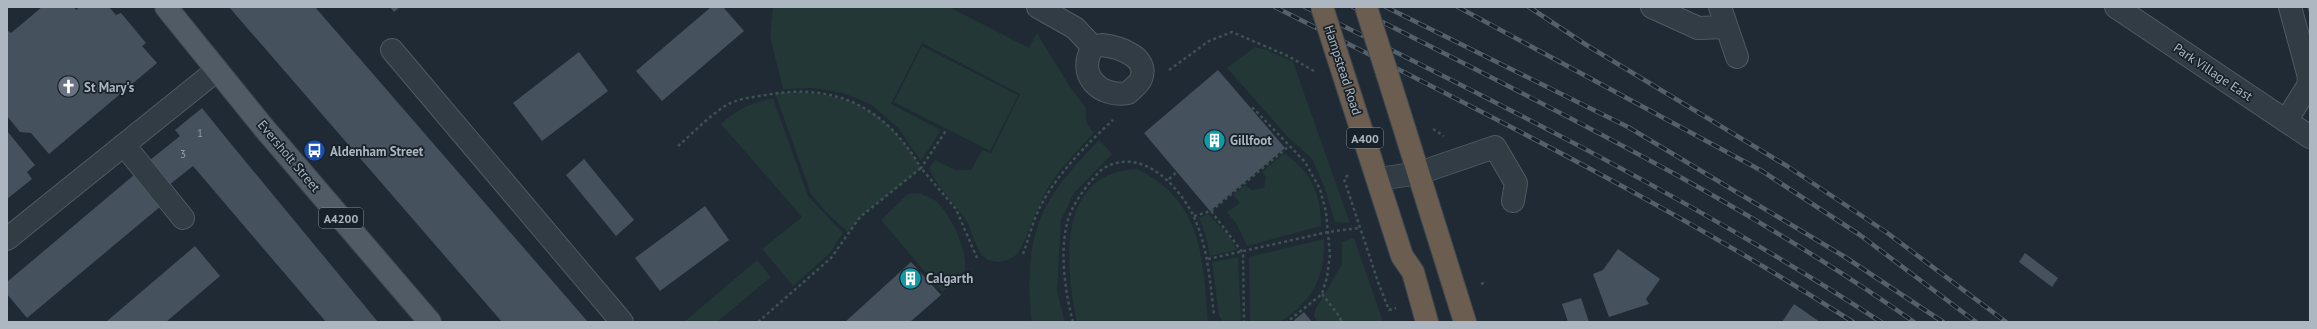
<svg xmlns="http://www.w3.org/2000/svg" width="2317" height="329" viewBox="0 0 2317 329" font-family="'PT Sans',sans-serif">
  <rect width="100%" height="100%" fill="#1f2a34"/>
  <!-- green -->
  <g fill="#223736">
    <path d="M773,7H949L1029,48L1037,33L1070,87L1086,108C1085,119 1086,125 1094,133C1074,154 1055,173 1042,199C1033,216 1028,236 1018,253C1010,261 998,265 987,259C976,253 974,235 968,224C957,204 938,190 929,168L935,160L955,170H971L982,150L991,153L1020,94L922,43L891,104L941,130L921,161L899,129L872,105L843,93L813,88L783,89L770,36Z"/>
    <polygon points="922,46 1018,95 990,151 894,102"/>
    <polygon points="1255,47 1267,50 1293,62 1350,223 1335,222 1325,189 1312,159 1287,136 1227,68"/>
    <path d="M796,92C857,95 890,115 921,168L860,217L848,232L827,213L811,194L775,93Z"/>
    <path d="M773,98L808,196L843,233L829,254L793,286L762,249L802,217L721,124C737,109 752,103 773,98Z"/>
    <path d="M1099,140L1112,154L1074,193L1061,220L1057,291L1065,322H1032C1027,288 1028,242 1044,210C1057,184 1079,161 1099,140Z"/>
    <path d="M1284,153C1311,172 1321,192 1321,226L1247,246L1236,223L1227,212L1240,203L1233,195L1245,185L1252,190L1264,188L1266,177L1262,172Z"/>
    <path d="M1137,169C1203,201 1203,258 1208,322H1077C1065,267 1056,172 1137,169Z"/>
    <path d="M919,193C924,195 931,198 936,201C950,213 974,260 962,277C958,283 947,288 942,292L881,220L908,194Z"/>
    <polygon points="1208,214 1229,236 1237,250 1210,256 1206,236 1199,218"/>
    <polygon points="1354,238 1383,322 1317,322 1314,316 1315,310 1342,264 1342,242"/>
    <path d="M1324,239C1325,268 1318,291 1296,310C1291,315 1284,320 1278,322C1269,324 1258,322 1250,322L1249,257Z"/>
    <polygon points="1238,257 1241,322 1224,322 1219,316 1212,262"/>
    <polygon points="757,260 771,277 717,322 684,322"/>
  </g>
  <!-- building -->
  <g fill="#45525e">
    <polygon points="42,7 74,7 76,10 79,7 109,7 116,15 121,13 146,43 142,46 157,63 49,154 31,133 20,132 7,116 7,30 11,33"/>
    <polygon points="229,7 315,7 588,322 502,322"/>
    <polygon points="390,7 400,7 394,12"/>
    <polygon points="711,7 723,7 744,31 662,101 636,71"/>
    <polygon points="2307,7 2310,7 2310,16"/>
    <polygon points="579,52 608,91 542,141 513,103"/>
    <polygon points="1218,70 1285,148 1210,211 1144,133"/>
    <polygon points="202,108 227,139 378,322 326,322 193,166 169,185 150,160 180,136 175,130"/>
    <polygon points="7,131 35,165 27,172 32,179 7,199"/>
    <polygon points="584,159 634,220 616,236 566,175"/>
    <polygon points="134,175 161,206 27,318 7,294 7,282"/>
    <polygon points="705,206 729,240 660,291 635,258"/>
    <polygon points="195,246 220,276 166,322 106,322"/>
    <polygon points="1618,249 1660,279 1646,299 1649,304 1609,317 1593,274 1603,270"/>
    <polygon points="2025,253 2058,278 2052,287 2019,262"/>
    <polygon points="911,262 941,295 910,322 845,322"/>
    <polygon points="1581,298 1589,322 1568,322 1562,304"/>
    <polygon points="1794,304 1820,322 1782,322"/>
    <polygon points="1304,312 1312,322 1292,322"/>
  </g>
  <g fill="none" stroke-linecap="round" stroke-linejoin="round">
    <defs>
      <g id="minor">
        <polyline points="1038,7 1075,28 1093,47"/>
        <polyline points="1652,7 1698,28 1726,27"/>
        <polyline points="1720,7 1737,57"/>
        <polyline points="2116,7 2310,137"/>
        <path d="M1102,45C1119,47 1150,57 1141,79C1139,84 1132,89 1128,93C1099,98 1076,74 1093,47Z"/>
        <polyline points="392,50 622,322"/>
        <polyline points="2286,121 2308,86 2309,77 2290,7"/>
        <polyline points="124,145 183,218"/>
        <polyline points="1379,179 1419,173 1495,147 1516,183 1513,201"/>
        <polyline points="7,239 217,70"/>
      </g>
      <polyline id="major" points="166,7 264,128 430,322"/>
      <g id="highway">
        <polyline points="1335,48 1402,256 1413,272 1427,322"/>
        <polyline points="1387,73 1465,322"/>
      </g>
    </defs>
    <!-- minor casing -->
    <use href="#minor" stroke="#505a63" stroke-width="24"/>
    <!-- major casing -->
    <use href="#major" stroke="#3c454e" stroke-width="24"/>
    <!-- highway casing -->
    <use href="#highway" stroke="#3d474f" stroke-width="24"/>
    <!-- path -->
    <g stroke="#3e5253" stroke-width="2.5" stroke-dasharray="3 3" stroke-linecap="butt">
      <polyline points="1169,70 1209,41 1232,32 1288,56 1314,71"/>
      <polyline points="1247,112 1253,108 1305,162 1320,189 1326,212 1330,255 1327,277 1322,294 1287,322"/>
      <polyline points="1433,129 1444,136"/>
      <path d="M678,146C693,133 708,117 725,106C736,99 753,97 766,95C836,82 886,108 921,168L947,129"/>
      <polyline points="1348,175 1344,179 1378,282 1389,310 1396,308"/>
      <polyline points="1169,179 1181,168"/>
      <polyline points="1211,211 1289,146"/>
      <polyline points="1194,216 1211,211 1243,253 1244,322"/>
      <path d="M1023,254C1029,238 1033,220 1041,205C1058,173 1087,144 1113,120"/>
      <polyline points="1208,259 1328,232 1359,228"/>
      <polyline points="1481,284 1487,282"/>
      <polyline points="1322,294 1340,317 1341,322"/>
      <polyline points="758,322 831,258 860,217 921,168 956,209 977,258"/>
      <path d="M1073,322C1065,292 1059,250 1068,220C1072,206 1082,192 1091,181C1095,177 1099,171 1104,168C1142,146 1179,186 1194,217C1208,248 1210,282 1214,315"/>
    </g>
    <!-- minor -->
    <use href="#minor" stroke="#323c45" stroke-width="22"/>
    <!-- major -->
    <use href="#major" stroke="#505b65" stroke-width="22"/>
    <!-- highway -->
    <use href="#highway" stroke="#6b5d4f" stroke-width="22"/>
    <defs>
      <g id="rail">
        <path d="M1275,7C1471,106 1668,203 1853,322"/>
        <path d="M1305,7C1501,104 1698,202 1881,322"/>
        <path d="M1353,7C1545,105 1738,198 1914,322"/>
        <polyline points="1386,7 1628,127 1845,257 1943,322"/>
        <polyline points="1458,7 1762,171 1860,235 1976,322"/>
        <polyline points="1529,7 1588,46 1787,166 1886,232 2006,322"/>
      </g>
    </defs>
    <!-- rail casing -->
    <use href="#rail" stroke="#54606c" stroke-width="4.5"/>
    <!-- rail -->
    <use href="#rail" stroke="#182129" stroke-width="3" stroke-dasharray="9" stroke-linecap="butt"/>
    <defs>
      <g id="highway-bridge">
        <polyline points="1322,7 1335,48"/>
        <polyline points="1366,7 1387,73"/>
      </g>
    </defs>
    <!-- highway-bridge casing -->
    <use href="#highway-bridge" stroke="#3d474f" stroke-width="24" stroke-linecap="butt"/>
    <!-- highway-bridge -->
    <use href="#highway-bridge" stroke="#6b5d4f" stroke-width="22"/>
  </g>
  <!-- icons -->
  <defs>
    <symbol id="church-disc" viewBox="-11 -11 22 22"><circle r="9.5" fill="#6b7280" stroke="#182129"/><path d="M-1.2-6h2.4v3.5h3.3v2.4h-3.3V6h-2.4V-.1h-3.3v-2.4h3.3Z" fill="#fff"/></symbol>
    <symbol id="building-disc" viewBox="-11 -11 22 22"><circle r="9.5" fill="#0f9aa8" stroke="#182129"/><path d="M-4-6H4V6H1V3H-1V6H-4ZM-2.5-4.3h1.7v1.8h-1.7ZM.8-4.3h1.7v1.8H.8ZM-2.5-1h1.7V.8h-1.7ZM.8-1h1.7V.8H.8Z" fill="#fff"/></symbol>
    <symbol id="bus-disc" viewBox="-11 -11 22 22"><circle r="9.5" fill="#1a4fb4" stroke="#182129"/><path d="M-5-6H5V4H4V6H2V4H-2V6H-4V4H-5ZM-3.5-4V0h7V-4ZM-3.5 1.2v1.5H-2V1.2ZM2 1.2v1.5H3.5V1.2Z" fill="#fff"/></symbol>
  </defs>
  <g fill-rule="evenodd">
    <use href="#church-disc" x="56" y="74" width="25" height="25"/>
    <use href="#building-disc" x="1202" y="128" width="25" height="25"/>
    <use href="#bus-disc" x="302" y="138" width="25" height="25"/>
    <use href="#building-disc" x="898" y="266" width="25" height="25"/>
  </g>
  <g text-anchor="middle" dominant-baseline="central" stroke-width="3.5" stroke-linejoin="round" paint-order="stroke">
    <!-- number labels -->
    <g font-size="11" fill="#929ea9">
      <text x="200" y="133">1</text>
      <text x="183" y="154">3</text>
    </g>
    <!-- shield labels -->
    <g fill="#182129" stroke="#808a94" stroke-width="1">
      <rect x="1347" y="128" width="36" height="20" rx="3"/>
      <rect x="319" y="208" width="44" height="20" rx="3"/>
    </g>
    <g font-size="12" font-weight="bold" fill="#acb7c2">
      <text x="1365" y="138">A400</text>
      <text x="341" y="218">A4200</text>
    </g>
    <!-- street labels -->
    <g font-size="13" fill="#acb7c2" stroke="#182129">
      <text transform="translate(1343 70) rotate(72)">Hampstead Road</text>
      <text transform="translate(2213 72) rotate(34)">Park Village East</text>
      <text transform="translate(289 156) rotate(50)">Eversholt Street</text>
    </g>
    <!-- poi labels -->
    <g font-size="13" font-weight="bold" fill="#acb7c2" stroke="#182129" text-anchor="start">
      <text x="84" y="87">St Mary's</text>
      <text x="1230" y="140">Gillfoot</text>
      <text x="330" y="151">Aldenham Street</text>
      <text x="926" y="278">Calgarth</text>
    </g>
  </g>
  <!-- border -->
  <rect width="2317" height="329" fill="none" stroke="#acb7c2" stroke-width="16"/>
</svg>
